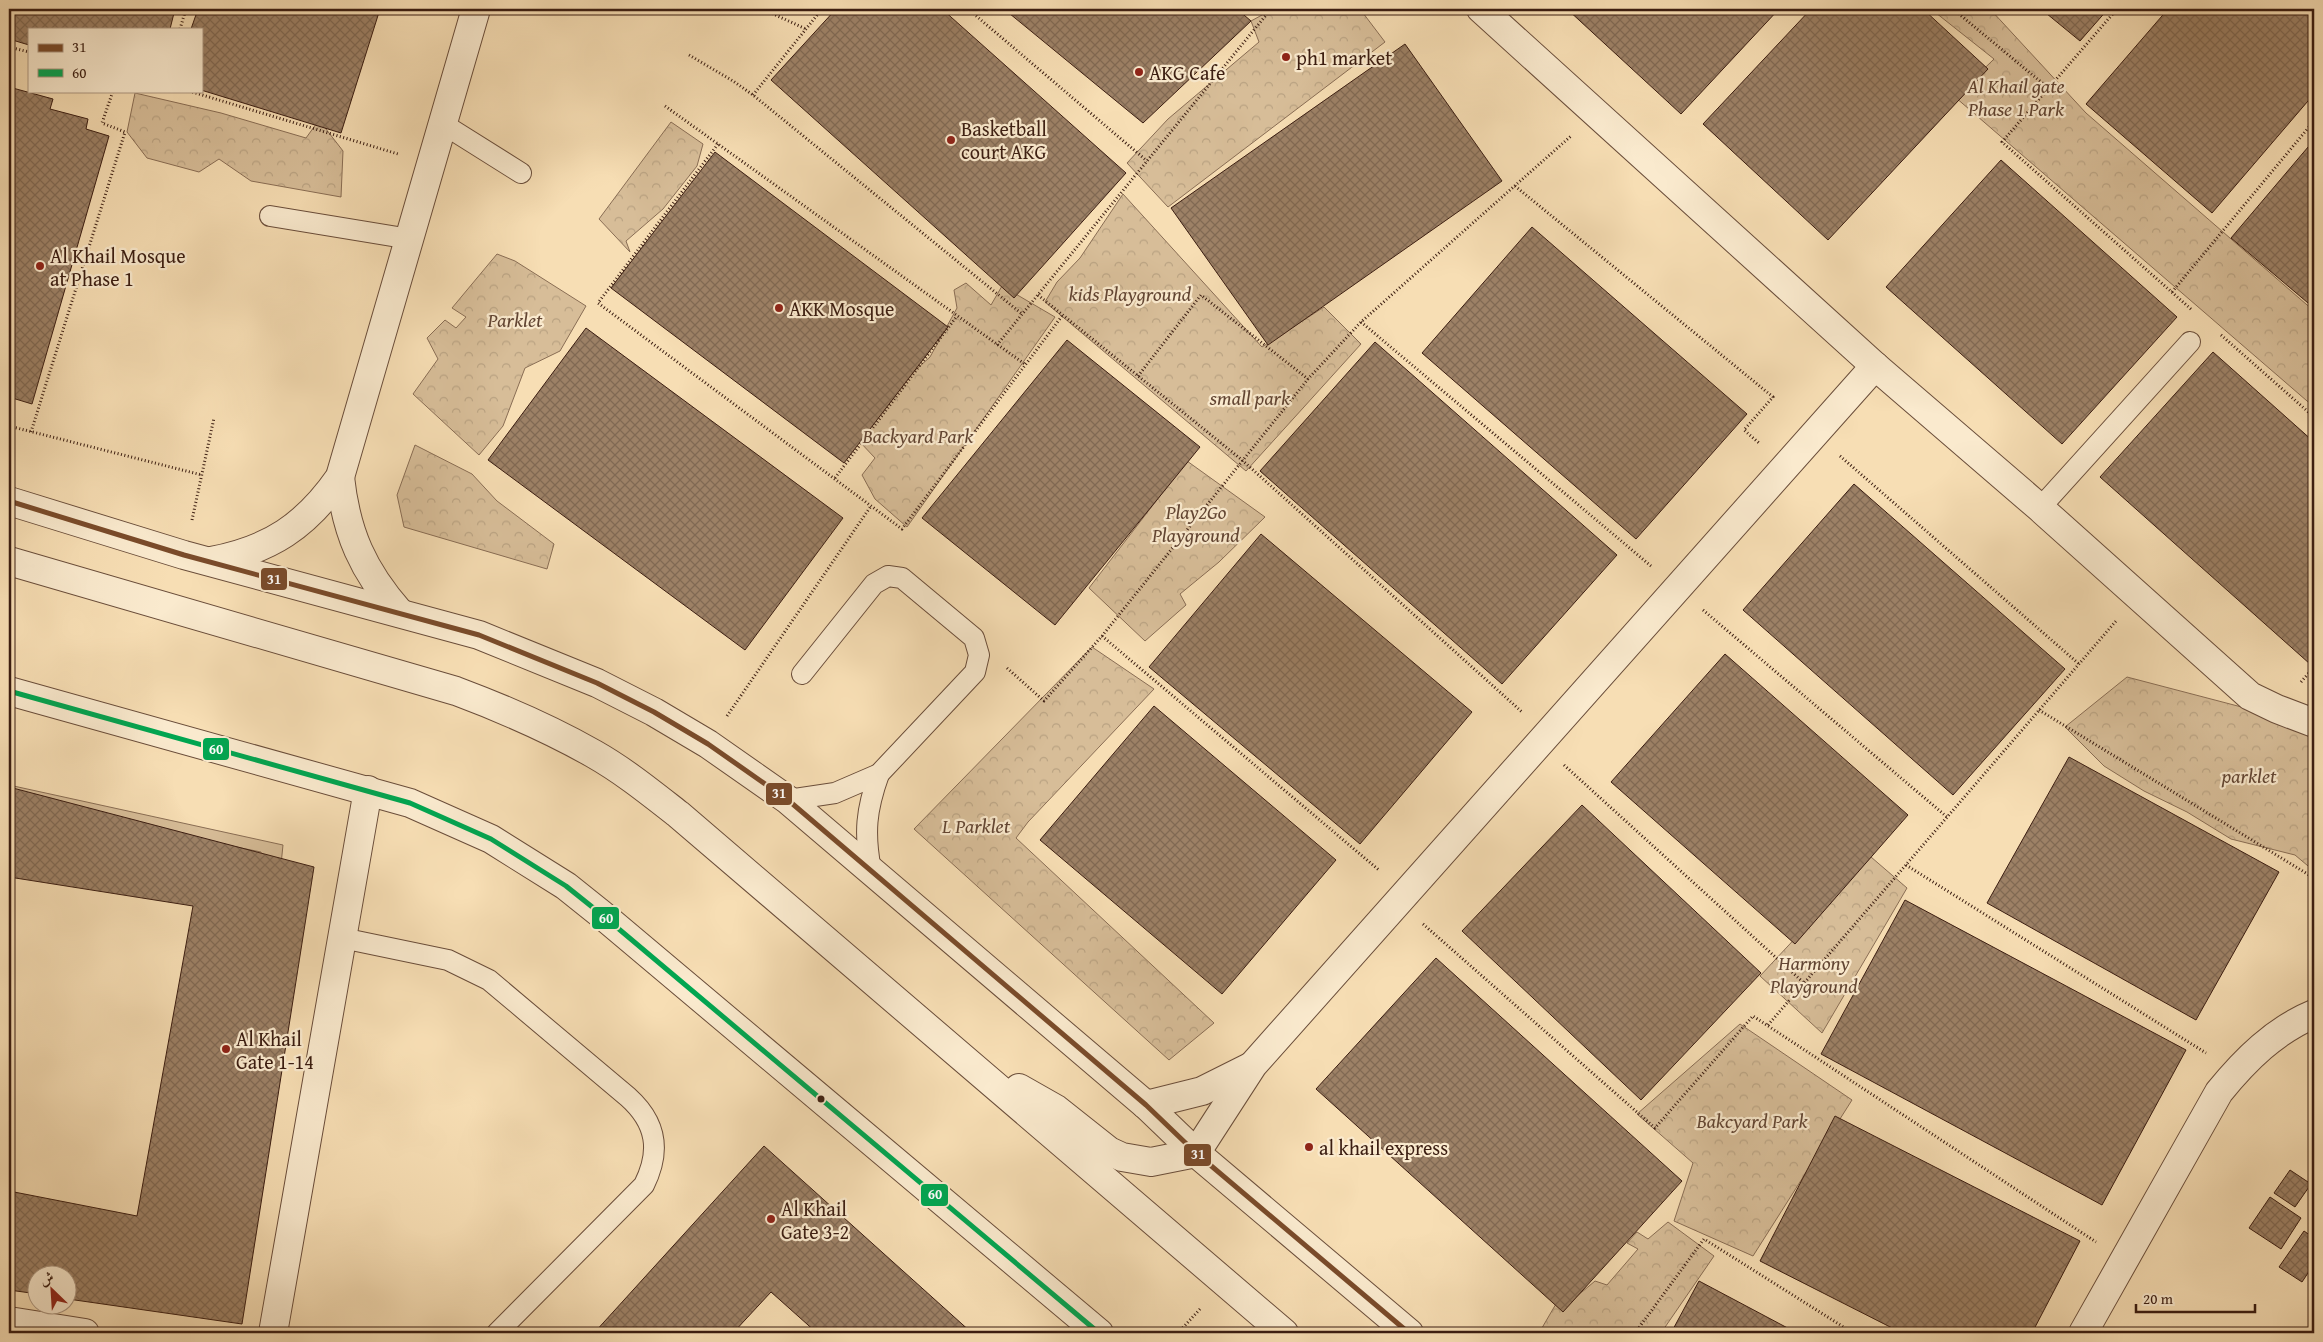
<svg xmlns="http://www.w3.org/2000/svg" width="2323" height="1342" viewBox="0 0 2323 1342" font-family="'Gentium Book Plus',Amiri,serif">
  <defs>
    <pattern id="park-crowns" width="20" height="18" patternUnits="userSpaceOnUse" patternTransform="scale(1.25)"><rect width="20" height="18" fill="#d7bd98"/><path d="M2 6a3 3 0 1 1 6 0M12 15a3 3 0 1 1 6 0" fill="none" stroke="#b9a282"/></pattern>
    <pattern id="building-cross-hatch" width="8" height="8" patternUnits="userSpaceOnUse" patternTransform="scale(1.25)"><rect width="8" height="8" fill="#9d8166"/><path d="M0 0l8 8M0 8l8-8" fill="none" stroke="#816953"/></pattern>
  </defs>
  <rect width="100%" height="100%" fill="#f7deb4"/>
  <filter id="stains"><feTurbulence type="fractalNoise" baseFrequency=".004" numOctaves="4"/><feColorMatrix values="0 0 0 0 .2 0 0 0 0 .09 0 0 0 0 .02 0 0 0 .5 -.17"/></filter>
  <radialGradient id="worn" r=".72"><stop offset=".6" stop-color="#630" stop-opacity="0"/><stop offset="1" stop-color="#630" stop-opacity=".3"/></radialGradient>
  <!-- green -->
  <polygon fill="#d7bd98" stroke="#896d54" points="9,785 283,845 278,894 263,886 261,852 9,801"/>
  <!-- park -->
  <g fill="url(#park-crowns)" stroke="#896d54">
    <polygon points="1273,9 1360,9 1385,42 1168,207 1127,163 1168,119 1259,42 1251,21"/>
    <polygon points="1931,9 1990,9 2086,113 2314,311 2314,407 1955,97 1994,59"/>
    <polygon points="135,93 221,113 306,138 319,120 343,151 341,197 251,181 219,159 199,172 147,158 127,132"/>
    <polygon points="671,122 703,144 697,166 663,209 626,241 630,252 599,219"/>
    <polygon points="1123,194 1262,347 1324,307 1361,344 1246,471 1045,302 1057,282 1080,258"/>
    <polygon points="497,254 515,261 586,306 560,351 525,368 503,426 479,455 413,394 438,359 427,338 445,320 456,328 466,317 452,308"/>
    <polygon points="966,283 991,305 1002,286 1055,317 907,527 875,499 862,475 875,458 859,441 900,384 930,357 957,308 954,290"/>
    <polygon points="415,445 472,474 497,501 554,544 547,569 404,527 397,495"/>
    <polygon points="1187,461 1265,517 1219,562 1180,594 1186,605 1145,641 1089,588"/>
    <polygon points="1092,647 1154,689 1028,822 1016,838 1214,1023 1169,1060 914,829"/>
    <polygon points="2127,677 2314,726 2314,871 2295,855 2231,839 2187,812 2144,791 2104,766 2065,727"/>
    <polygon points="1871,857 1907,888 1822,1033 1760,976"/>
    <polygon points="1740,1024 1852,1100 1753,1256 1674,1221 1693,1163 1637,1114"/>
    <polygon points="1668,1222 1714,1256 1661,1333 1539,1333 1560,1297 1570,1302 1595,1281 1607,1285 1638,1249 1627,1243 1637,1232 1648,1239"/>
  </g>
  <!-- building -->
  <g fill="url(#building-cross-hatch)" stroke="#3b1d11">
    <polygon points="9,9 175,9 170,29 29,29 29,45 9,39"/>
    <polygon points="198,9 380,9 341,133 201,90 201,29 191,29"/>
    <polygon points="836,9 942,9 1126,173 1014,298 771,80"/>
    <polygon points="1004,9 1237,9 1251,21 1143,123"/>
    <polygon points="1567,9 1779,9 1681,114"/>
    <polygon points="1811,9 1923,9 1988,69 1828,240 1703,124"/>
    <polygon points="2041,9 2108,9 2080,41"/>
    <polygon points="2168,9 2314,9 2314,94 2212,213 2086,104"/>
    <polygon points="1405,44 1502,181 1268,345 1171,208"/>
    <polygon points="9,87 53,99 50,109 88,119 86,129 109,136 32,404 9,397"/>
    <polygon points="2314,140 2314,308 2231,238"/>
    <polygon points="715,152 948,327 844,463 611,288"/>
    <polygon points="2001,160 2177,317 2062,444 1886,287"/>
    <polygon points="1532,227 1747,414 1636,539 1422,353"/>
    <polygon points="586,328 843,518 745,650 488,460"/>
    <polygon points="1067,340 1200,447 1055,625 922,518"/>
    <polygon points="1375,342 1617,555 1502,684 1260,471"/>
    <polygon points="2213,352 2314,442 2314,659 2310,664 2100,477"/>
    <polygon points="1854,484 2065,669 1953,795 1743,610"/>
    <polygon points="1261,534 1472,712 1360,844 1149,667"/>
    <polygon points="1725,654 1908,815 1795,944 1611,782"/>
    <polygon points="1154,706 1336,860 1222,994 1040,840"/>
    <polygon points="2069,757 2279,872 2196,1020 1987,903"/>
    <polygon points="9,787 314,867 242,1324 68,1299 68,1274 38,1274 38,1294 9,1290 9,1191 137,1216 193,906 9,877"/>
    <polygon points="1582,805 1761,973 1641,1100 1462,931"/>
    <polygon points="1905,900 2186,1050 2102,1205 1821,1054"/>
    <polygon points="1436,958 1682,1181 1563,1312 1316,1089"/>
    <polygon points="1835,1116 2080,1241 2032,1333 1902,1333 1760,1261"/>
    <polygon points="764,1146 972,1333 817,1333 771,1292 733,1333 594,1333"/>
    <polygon points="2290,1170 2311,1184 2295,1207 2274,1193"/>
    <polygon points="2270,1197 2301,1218 2281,1249 2249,1228"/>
    <polygon points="2304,1231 2314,1238 2314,1264 2302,1282 2279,1267"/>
    <polygon points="1699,1281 1797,1333 1671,1333"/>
  </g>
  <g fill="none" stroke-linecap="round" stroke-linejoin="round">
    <defs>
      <g id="service">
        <polyline points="443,124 521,173"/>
        <polyline points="270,216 410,239"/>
        <polyline points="2040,508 2190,342"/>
        <polyline points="788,800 835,793 879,774 975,672 979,655 974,638 902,578 888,576 874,584 802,674"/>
        <path d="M871,870C864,833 866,810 879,774"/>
        <path d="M342,938L448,960L489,980L628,1097C657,1123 661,1151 644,1185L497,1333"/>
      </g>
      <g id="minor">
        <polyline points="1481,9 1875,366 2040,508 2250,696 2277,709 2314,723"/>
        <path d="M340,477C346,533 363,571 400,613"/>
        <path d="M211,561C270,550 306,526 340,477L476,9"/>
        <polyline points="9,691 410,803 491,839 566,886 601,914 1099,1333"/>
        <polyline points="1146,1105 1202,1091 1250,1067"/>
        <polyline points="1196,1153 1253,1065 1875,366"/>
        <polyline points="9,1321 85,1333"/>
        <polyline points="273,1333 368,790"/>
        <path d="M2083,1333L2219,1092C2245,1060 2275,1030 2314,1014"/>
      </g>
      <g id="tertiary">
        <polyline points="9,501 184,555 479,635 597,683 654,712 708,744 788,800 1146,1105 1196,1153 1409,1333"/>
        <path d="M9,561L456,691C504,709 550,729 594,754C624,771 651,793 678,814L1284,1333"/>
        <polyline points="1019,1088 1056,1109 1109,1151 1122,1157 1151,1162 1196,1153"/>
      </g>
    </defs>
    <!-- service casing -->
    <use href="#service" stroke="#6a4d3a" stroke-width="22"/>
    <!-- minor casing -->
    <use href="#minor" stroke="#6a4d3a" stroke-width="30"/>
    <!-- tertiary casing -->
    <use href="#tertiary" stroke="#6a4d3a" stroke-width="30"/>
    <!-- path -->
    <g stroke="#3b1d11" stroke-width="3" stroke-dasharray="1 2.5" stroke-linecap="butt">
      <polyline points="968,9 1147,161"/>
      <polyline points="1273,9 1365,13 1369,9"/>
      <polyline points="1953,9 2047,87"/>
      <polyline points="2117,9 2002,142 2192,310"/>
      <polyline points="769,12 806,29"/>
      <polyline points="180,29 186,9"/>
      <polyline points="9,47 29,52"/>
      <polyline points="689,55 733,81 753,95 1022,314"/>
      <polyline points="189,91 398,154"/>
      <polyline points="753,95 822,9"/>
      <polyline points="665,106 1026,365"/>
      <polyline points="718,144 598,303 902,529 1062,316"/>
      <polyline points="1515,186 1773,397 1744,430 1759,443"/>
      <polyline points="2172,292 2314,121"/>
      <polyline points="1038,295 1242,460 1522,712"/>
      <polyline points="1361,322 1651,566"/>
      <polyline points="2221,335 2314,417"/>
      <polyline points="997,345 1271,9"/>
      <polyline points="1138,376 1201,295 1308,379"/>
      <polyline points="2310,412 2314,407"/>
      <polyline points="9,426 202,475"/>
      <polyline points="31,432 125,132 102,123 113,91"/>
      <polyline points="1840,456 2079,664"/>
      <polyline points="835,478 957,316"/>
      <polyline points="192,520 214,418"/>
      <polyline points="1703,610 1947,817"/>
      <polyline points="1102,636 1380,871"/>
      <polyline points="1007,668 1044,701 1102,636 1308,379 1361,322 1571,136"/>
      <polyline points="2301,682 2314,667"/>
      <polyline points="2039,710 2314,878"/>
      <polyline points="727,716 871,506"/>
      <polyline points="1564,765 1804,983"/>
      <polyline points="1906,865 2206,1053"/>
      <polyline points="1423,924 1655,1128 1753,1016 2096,1242"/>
      <polyline points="1768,1025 2116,621"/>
      <polyline points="1178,1333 1201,1308"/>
      <polyline points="1635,1333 1704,1239 1853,1333"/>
    </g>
    <!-- service -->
    <use href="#service" stroke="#faeace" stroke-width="20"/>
    <!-- minor -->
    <use href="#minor" stroke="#faeace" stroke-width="28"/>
    <!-- tertiary -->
    <use href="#tertiary" stroke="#faeace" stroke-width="28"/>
    <defs>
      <polyline id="bus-1" points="9,501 184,555 479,635 597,683 654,712 708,744 788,800 1146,1105 1196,1153 1409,1333"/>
      <polyline id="bus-2" points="9,691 410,803 491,839 566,886 601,914 1099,1333"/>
    </defs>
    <!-- bus-1 casing -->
    <use href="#bus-1" stroke="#faeace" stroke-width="9"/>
    <!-- bus-2 casing -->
    <use href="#bus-2" stroke="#faeace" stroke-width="9"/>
    <!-- bus-1 -->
    <use href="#bus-1" stroke="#7a4b2a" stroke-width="5"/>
    <!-- bus-2 -->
    <use href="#bus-2" stroke="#00a651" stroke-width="5"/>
  </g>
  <!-- markers -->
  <g fill="#8f2418" stroke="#faeace" stroke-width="2">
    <circle cx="1286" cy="57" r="5"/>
    <circle cx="1139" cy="72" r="5"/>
    <circle cx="951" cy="140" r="5"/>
    <circle cx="40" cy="266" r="5"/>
    <circle cx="779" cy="308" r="5"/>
    <circle cx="226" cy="1049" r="5"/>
    <circle cx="1309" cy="1147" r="5"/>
    <circle cx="771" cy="1219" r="5"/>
  </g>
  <circle fill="#3b1d11" stroke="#faeace" stroke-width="2" cx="821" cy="1099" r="4.5"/>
  <g text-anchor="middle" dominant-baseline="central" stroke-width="4.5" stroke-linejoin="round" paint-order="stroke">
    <!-- poi labels -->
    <g font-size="20" fill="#3b1d11" stroke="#faeace" text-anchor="start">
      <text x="1296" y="57">ph1 market</text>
      <text x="1149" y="72">AKG Cafe</text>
      <text x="961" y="128">Basketball<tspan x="961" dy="23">court AKG</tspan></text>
      <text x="50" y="255">Al Khail Mosque<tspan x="50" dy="23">at Phase 1</tspan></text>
      <text x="789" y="308">AKK Mosque</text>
      <text x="236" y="1038">Al Khail<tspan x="236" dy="23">Gate 1-14</tspan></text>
      <text x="1319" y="1147">al khail express</text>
      <text x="781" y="1208">Al Khail<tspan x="781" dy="23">Gate 3-2</tspan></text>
    </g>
    <!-- park labels -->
    <g font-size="20" font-style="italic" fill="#624533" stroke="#faeace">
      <text x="2016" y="85">Al Khail gate<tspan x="2016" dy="23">Phase 1 Park</tspan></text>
      <text x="1130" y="293">kids Playground</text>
      <text x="515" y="319">Parklet</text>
      <text x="1250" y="397">small park</text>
      <text x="918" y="435">Backyard Park</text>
      <text x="1196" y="511">Play2Go<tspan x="1196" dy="23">Playground</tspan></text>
      <text x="2249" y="775">parklet</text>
      <text x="976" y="825">L Parklet</text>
      <text x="1814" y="962">Harmony<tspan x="1814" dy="23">Playground</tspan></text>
      <text x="1752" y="1120">Bakcyard Park</text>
    </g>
  </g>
  <g stroke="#faeace" stroke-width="2">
    <rect x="260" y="567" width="28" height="24" rx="5" fill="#7a4b2a"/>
    <rect x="202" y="737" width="28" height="24" rx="5" fill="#00a651"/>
    <rect x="765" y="782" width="28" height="24" rx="5" fill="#7a4b2a"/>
    <rect x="591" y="906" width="29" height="24" rx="5" fill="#00a651"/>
    <rect x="1183" y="1143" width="29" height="24" rx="5" fill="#7a4b2a"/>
    <rect x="920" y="1183" width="29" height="24" rx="5" fill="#00a651"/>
  </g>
  <g font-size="14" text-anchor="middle" font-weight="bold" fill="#fff">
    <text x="274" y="584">31</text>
    <text x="216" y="754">60</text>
    <text x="779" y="798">31</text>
    <text x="606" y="923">60</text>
    <text x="1198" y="1159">31</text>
    <text x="935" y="1199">60</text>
  </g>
  <!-- margin -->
  <rect width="2323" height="1342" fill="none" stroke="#f7deb4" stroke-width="30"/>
  <rect x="10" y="10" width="2303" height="1322" fill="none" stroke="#3b1d11" stroke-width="2.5"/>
  <rect x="15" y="15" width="2293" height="1312" fill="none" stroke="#3b1d11"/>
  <!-- legend -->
  <rect x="28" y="28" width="175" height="65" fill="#faeace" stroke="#ae9882"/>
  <rect x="38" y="44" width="25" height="8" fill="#7a4b2a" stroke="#ae9882"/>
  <text x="72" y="52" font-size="15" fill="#3b1d11">31</text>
  <rect x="38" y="69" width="25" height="8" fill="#00a651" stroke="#ae9882"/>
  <text x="72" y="78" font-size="15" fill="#3b1d11">60</text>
  <!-- north arrow -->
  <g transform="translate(52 1290) rotate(335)"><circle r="24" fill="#faeace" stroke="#ae9882"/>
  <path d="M0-4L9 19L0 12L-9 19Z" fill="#8f2418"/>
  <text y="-8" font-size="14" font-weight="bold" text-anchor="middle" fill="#3b1d11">ش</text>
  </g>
  <!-- scale -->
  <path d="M2136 1304v8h119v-8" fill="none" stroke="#3b1d11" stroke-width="2.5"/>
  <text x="2143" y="1304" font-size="15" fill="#3b1d11" stroke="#faeace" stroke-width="4" paint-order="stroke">20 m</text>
  <rect width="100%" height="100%" filter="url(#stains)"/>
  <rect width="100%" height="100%" fill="url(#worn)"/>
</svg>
